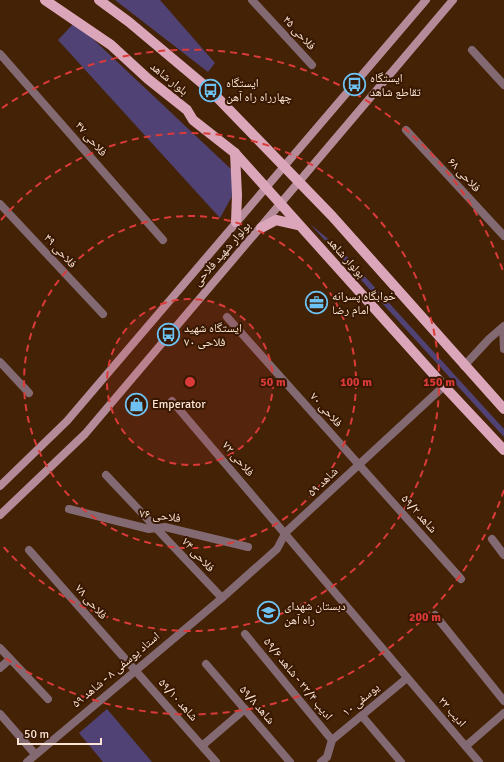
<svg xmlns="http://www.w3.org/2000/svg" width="504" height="762" viewBox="0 0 504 762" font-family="Signika,'Noto Naskh Arabic',sans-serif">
  <rect width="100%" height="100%" fill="#432206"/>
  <!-- green -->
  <g fill="#504274">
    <polygon points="115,0 160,0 215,63 208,72"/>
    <polygon points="75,22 232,170 236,189 220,218 58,40"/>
    <polygon points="310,224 338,247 504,429 504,437"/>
    <polygon points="107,709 152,762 103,762 79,733"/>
  </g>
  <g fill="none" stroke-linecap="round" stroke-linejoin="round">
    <!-- minor -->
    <g stroke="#836972" stroke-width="8">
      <polyline points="252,0 312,65"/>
      <polyline points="472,50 504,85"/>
      <polyline points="0,54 163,240"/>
      <polyline points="406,130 504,236"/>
      <polyline points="0,204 103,314"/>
      <polyline points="227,317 461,579"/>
      <polyline points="503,328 504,349"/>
      <polyline points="0,362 29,393"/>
      <polyline points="464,366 489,339 504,326"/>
      <polyline points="172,401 479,762"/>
      <polyline points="106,475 222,598"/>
      <polyline points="69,509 149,529 165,527 248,547"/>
      <polyline points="492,539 504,555"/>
      <polyline points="29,550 216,762"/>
      <polyline points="435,615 504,701"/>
      <polyline points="245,634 332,740"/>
      <polyline points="0,648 48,699"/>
      <polyline points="206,664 290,762"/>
      <polyline points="0,668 10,659"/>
      <polyline points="0,714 35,754"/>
      <polyline points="362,716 401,762"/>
      <polyline points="203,745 245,709"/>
      <polyline points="466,746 504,713"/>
      <polyline points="27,762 222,598 277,549 286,532 444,386"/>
      <polyline points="321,762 327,757 332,740 407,678"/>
    </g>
    <!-- secondary -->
    <g stroke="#b58b9a" stroke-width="8">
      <polyline points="0,486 67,421 426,0"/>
      <polyline points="0,515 85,434 453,0"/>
    </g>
    <!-- primary -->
    <g stroke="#dba6b9" stroke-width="10">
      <polyline points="45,0 111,45 148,79 187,110 193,120 235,153 444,386 504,450"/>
      <polyline points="99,0 129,22 210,90 332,216 504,409"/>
      <polyline points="235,153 237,195 236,222"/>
      <polyline points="261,228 276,220 298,225"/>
    </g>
  </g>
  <!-- distance rings -->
  <circle cx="190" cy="382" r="83" fill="#da3b39" fill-opacity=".12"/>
  <g fill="none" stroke="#da3b39" stroke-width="2" stroke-dasharray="7 5">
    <circle cx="190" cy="382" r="83"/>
    <circle cx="190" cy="382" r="166"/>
    <path d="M1 220A249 249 0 1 1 1 544"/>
    <path d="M504 490A332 332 0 0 1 2 656M2 108A332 332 0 0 1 504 274"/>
  </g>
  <!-- icons -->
  <defs>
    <symbol id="bus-ring" viewBox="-11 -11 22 22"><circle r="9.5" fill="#381800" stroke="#6dc2f3" stroke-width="1.5"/><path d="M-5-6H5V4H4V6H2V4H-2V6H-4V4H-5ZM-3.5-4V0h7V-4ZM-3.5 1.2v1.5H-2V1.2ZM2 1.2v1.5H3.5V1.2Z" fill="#6dc2f3"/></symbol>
    <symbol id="office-ring" viewBox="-11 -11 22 22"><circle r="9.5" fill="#381800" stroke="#6dc2f3" stroke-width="1.5"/><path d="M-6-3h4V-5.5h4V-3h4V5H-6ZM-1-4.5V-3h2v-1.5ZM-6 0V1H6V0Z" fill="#6dc2f3"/></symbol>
    <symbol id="shop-ring" viewBox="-11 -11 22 22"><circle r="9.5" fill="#381800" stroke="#6dc2f3" stroke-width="1.5"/><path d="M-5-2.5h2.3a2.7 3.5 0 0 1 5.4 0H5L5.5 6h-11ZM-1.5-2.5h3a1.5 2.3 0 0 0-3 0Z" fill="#6dc2f3"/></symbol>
    <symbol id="school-ring" viewBox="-11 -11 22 22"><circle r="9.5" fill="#381800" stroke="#6dc2f3" stroke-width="1.5"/><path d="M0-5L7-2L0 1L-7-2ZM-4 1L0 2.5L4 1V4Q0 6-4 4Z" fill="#6dc2f3"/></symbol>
  </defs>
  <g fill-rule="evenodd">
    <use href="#bus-ring" x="342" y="72" width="25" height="25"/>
    <use href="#bus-ring" x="198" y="78" width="25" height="25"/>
    <use href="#office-ring" x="304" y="290" width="25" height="25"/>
    <use href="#bus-ring" x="156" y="322" width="25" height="25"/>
    <use href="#shop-ring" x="124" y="392" width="25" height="25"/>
    <use href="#school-ring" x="256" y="600" width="25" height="25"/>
  </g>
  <g text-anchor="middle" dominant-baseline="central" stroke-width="4" stroke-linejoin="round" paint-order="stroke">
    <!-- street labels -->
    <g font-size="12" fill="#fce5d6" stroke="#381800">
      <text transform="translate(299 33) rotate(47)">فلاحی ۴۵</text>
      <text transform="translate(169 79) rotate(39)">بلوار شاهد</text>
      <text transform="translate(91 139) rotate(49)">فلاحی ۴۷</text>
      <text transform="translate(464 175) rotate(47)">فلاحی ۶۸</text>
      <text transform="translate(60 251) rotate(47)">فلاحی ۴۹</text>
      <text transform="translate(222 254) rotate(-49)">بولوار شهید فلاحی</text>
      <text transform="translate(346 258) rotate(48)">بولوار شاهد</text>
      <text transform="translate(326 410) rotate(48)">فلاحی ۷۰</text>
      <text transform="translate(238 459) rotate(49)">فلاحی ۷۲</text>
      <text transform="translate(323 482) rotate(-43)">شاهد ۵۹</text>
      <text transform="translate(419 514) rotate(48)">شاهد ۵۹/۲</text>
      <text transform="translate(160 516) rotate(7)">فلاحی ۷۶</text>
      <text transform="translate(198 555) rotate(47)">فلاحی ۷۴</text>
      <text transform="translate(91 602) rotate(49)">فلاحی ۷۸</text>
      <text transform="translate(116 670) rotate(-40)">استاد یوسفی ۸ - شاهد ۵۹</text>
      <text transform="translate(298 679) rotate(51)">ادیب ۲۲/۴ - شاهد ۵۹/۶</text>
      <text transform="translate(178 700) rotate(48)">شاهد ۵۹/‍۱۰</text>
      <text transform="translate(361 700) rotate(-40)">یوسفی ۱۰</text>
      <text transform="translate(257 705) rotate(49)">شاهد ۵۹/۸</text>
      <text transform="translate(452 712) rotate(49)">ادیب ۲۲</text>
    </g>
    <!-- poi labels -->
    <g font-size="12" fill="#fce5d6" stroke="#381800" text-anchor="start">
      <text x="370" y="78">ایستگاه<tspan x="370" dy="14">تقاطع شاهد</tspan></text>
      <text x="226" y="83">ایستگاه<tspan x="226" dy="14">چهارراه راه آهن</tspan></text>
      <text x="332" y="296">خوابگاه پسرانه<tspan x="332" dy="14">امام رضا</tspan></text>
      <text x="184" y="328">ایستگاه شهید<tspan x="184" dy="14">فلاحی ۷۰</tspan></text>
      <text x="152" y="404">Emperator</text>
      <text x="284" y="606">دبستان شهدای<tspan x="284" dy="14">راه آهن</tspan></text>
    </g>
  </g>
  <circle cx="190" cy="382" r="6" fill="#da3b39" stroke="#381800" stroke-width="2"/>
  <g font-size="12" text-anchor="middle" font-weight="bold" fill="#da3b39" stroke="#381800" stroke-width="4" stroke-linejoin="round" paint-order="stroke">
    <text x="273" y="386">50 m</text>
    <text x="356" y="386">100 m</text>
    <text x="439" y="386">150 m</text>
    <text x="425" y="621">200 m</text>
  </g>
  <!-- scale -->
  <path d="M18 738v6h83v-6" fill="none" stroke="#fce5d6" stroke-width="2"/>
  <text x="24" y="738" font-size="12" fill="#fce5d6" stroke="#381800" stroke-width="3" paint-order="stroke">50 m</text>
</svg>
